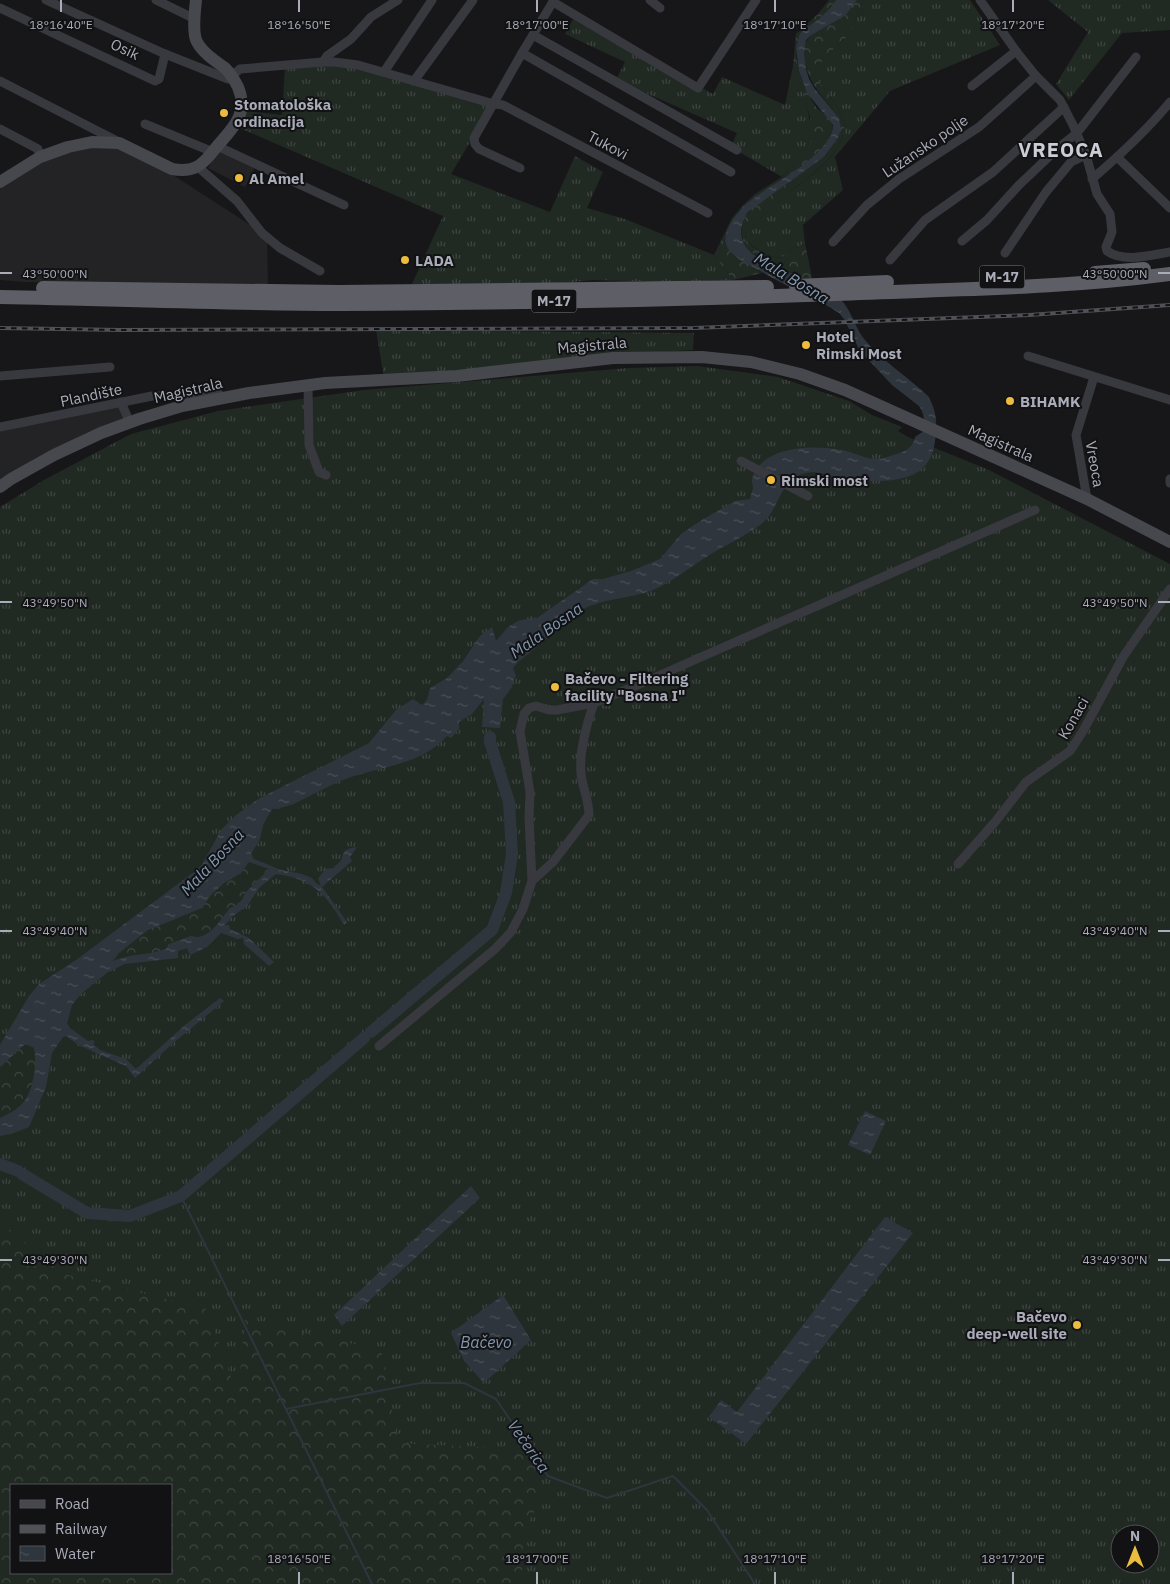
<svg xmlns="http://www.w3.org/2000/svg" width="1170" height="1584" viewBox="0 0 1170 1584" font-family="'IBM Plex Sans',sans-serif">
  <defs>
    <pattern id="grass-tufts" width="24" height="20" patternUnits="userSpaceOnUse" patternTransform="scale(1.25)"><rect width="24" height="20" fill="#212923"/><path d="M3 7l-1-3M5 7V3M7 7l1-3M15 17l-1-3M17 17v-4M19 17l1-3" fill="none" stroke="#3f4541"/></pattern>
    <pattern id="forest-crowns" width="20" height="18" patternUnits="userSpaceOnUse" patternTransform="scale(1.25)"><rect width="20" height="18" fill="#212923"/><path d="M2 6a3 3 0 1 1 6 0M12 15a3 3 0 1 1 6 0" fill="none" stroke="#3f4541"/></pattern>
    <pattern id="water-ripples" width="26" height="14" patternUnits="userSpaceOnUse" patternTransform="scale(1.25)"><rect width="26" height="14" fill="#2e353d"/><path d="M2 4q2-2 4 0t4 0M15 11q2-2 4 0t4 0" fill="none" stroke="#4a5057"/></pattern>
  </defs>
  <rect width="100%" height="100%" fill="#171719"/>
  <!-- built -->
  <g fill="#232326">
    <polygon points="109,144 139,153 267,236 268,287 25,282 0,280 0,181 50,153"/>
    <polygon points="219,149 255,167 245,187 208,168"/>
    <polygon points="121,405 131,426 101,433 0,487 0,431"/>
  </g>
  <!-- grass -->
  <g fill="url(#grass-tufts)" fill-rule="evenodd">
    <path d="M863,0H970L1000,45L890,91L835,157L843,190L803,225L805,243L791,251L781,258C766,257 756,249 745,240L746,231C759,219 772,207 786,195C805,180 848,152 844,123C842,110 822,86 814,74L825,57L851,33Z"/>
    <polygon points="1048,0 1170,0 1170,30 1122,33 1069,100 1056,84 1088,32"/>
    <path d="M575,16L713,94L722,77L785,105L793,66C800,88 814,118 810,141C807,153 790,168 782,177L731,147L737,133L616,80L625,62L565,34Z"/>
    <polygon points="328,64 361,69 491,107 451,174 550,212 575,156 603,172 587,208 625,219 714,255 733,280 673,282 593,280 520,287 412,284 443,216 235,126 246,111 282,115 285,66"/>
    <polygon points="376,330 694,333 693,350 603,355 384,378"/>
    <path d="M697,366L778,377L849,401L872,415L902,427L898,431L908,437L989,470L1170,564V1584H0V507L44,480L131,434L218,411L364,390L629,368ZM11,1485H171V1573H11ZM1120,1534H1150V1564H1120Z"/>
  </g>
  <!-- forest -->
  <g fill="url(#forest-crowns)" fill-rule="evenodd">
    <path d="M829,0H836C831,7 825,14 818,20C812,25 802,29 799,37C790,56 805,93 817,108C822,113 830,118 832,125C834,129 831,135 829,139C817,160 781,180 761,193C752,199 741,206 736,215C731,223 732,243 731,253L762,273L733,280L714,255L732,218L742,206L755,194L782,177L800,157L810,142V117L793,66L796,34L818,14Z"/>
    <path d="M857,0H863L851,33L825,57L814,74C822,86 842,110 844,123C848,152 804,180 786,195C772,207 759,219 746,231L745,240C756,250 766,257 781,258L791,251L805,243L813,282C796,274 757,261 746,247C742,241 741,234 742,228C743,219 747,213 753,208L824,157L838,138L840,123L839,118C825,98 810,87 805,62C803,52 803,44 810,36L846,15Z"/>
    <path d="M249,862L269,869L245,893L242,900L206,936L169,944C161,956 140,954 128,957C122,958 117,960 112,961L119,953L148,930L202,908L211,895L224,883L241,873Z"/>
    <path d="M24,1045H28L34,1047C37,1062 34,1086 26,1099C20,1108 9,1114 0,1118V1067Z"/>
    <path d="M0,1224L64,1274L206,1309L238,1396L245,1320L381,1350L398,1443L537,1450L539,1504L525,1528L521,1584H0ZM11,1485H171V1573H11Z"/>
  </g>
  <!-- water -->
  <g fill="url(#water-ripples)" fill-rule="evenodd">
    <path d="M836,0H857L846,15L810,36L806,40L804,53L806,69L809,79L815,89L839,118L841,128L838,138L824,157L748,212C741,223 738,236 746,247C762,268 814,277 837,296C851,307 854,327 865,340C883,362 907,376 928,396C936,409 938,425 935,441C931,475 905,481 875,481C867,481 857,481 848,480C837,478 826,474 814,472C777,474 783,508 760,525C744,537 725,545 708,556C690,567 672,582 653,590C630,599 604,598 583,609L518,662L513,668L516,676L514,679L512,687L503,699L500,728L482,727L484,699L472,714L459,722V729L451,738L447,736C422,764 385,766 351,777C331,784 311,796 291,805C285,807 278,808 272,809L263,825L260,839L251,854L254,859L281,870L302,874L312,878L317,884L321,885L318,879L325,869L334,868L335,866C349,857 335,850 357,847L350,857L352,861L322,887L347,922L344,925C326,894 313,879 276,874L260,887L247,906L233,916L225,925H229L230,929L249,938L274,962L269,966L244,944L243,938L238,939L221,933L207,947L190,955L187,948L178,951V958L125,964L108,972L81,994L72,1005L67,1023L70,1028L88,1041L93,1040L95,1043L93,1044L100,1050L126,1059L136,1069L185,1025L220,998L224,1001L171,1045L135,1078L126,1066L96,1053L77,1044L66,1036L63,1037L52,1053L46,1087L29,1127L11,1134L0,1136V1118C9,1114 20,1108 26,1099C34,1086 37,1062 34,1048L28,1045H24L0,1067V1045L29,996L39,984L76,960L198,869L203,863L221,830L236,815L260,798L369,743L396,710L413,699L422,705L427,700L430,688L447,678L464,660L479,637L492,627L496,641L508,627L520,620L537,618L593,579H603L631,571L660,559L681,534L700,521L735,501L750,499C751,495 752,491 753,488C753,484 751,480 753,476C765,445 815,445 842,450C854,452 866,460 879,459C882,459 886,457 890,456C901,453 913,450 915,437L924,431L925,422L922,411L919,406L892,385L860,351L844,319L839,313C815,297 787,287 762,272C753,267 736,259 730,251C723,243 725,235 729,226C735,216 741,207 751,200C771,184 834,153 833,125L807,93L799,71L796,48L799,36L802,31L819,19L830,8ZM249,862L269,869L245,893L242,900L235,906L230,908C220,920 208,942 191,936L169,944L166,949L151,953L129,956L113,961L119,953L148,930L202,908L211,895L224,883L241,873Z"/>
    <polygon points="865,1111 886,1121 870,1155 848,1145"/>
    <polygon points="471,1186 480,1198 342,1326 334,1315"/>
    <polygon points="885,1217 913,1233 746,1444 709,1417 721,1400 737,1412"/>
    <polygon points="503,1295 531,1340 484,1383 464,1361 451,1333"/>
  </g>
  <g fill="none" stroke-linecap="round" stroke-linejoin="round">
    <!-- stream -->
    <g stroke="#2e353d" stroke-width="2">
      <polyline points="181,1196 372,1584"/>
      <polyline points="286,1409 420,1383 464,1383 496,1399 548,1476 607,1498 673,1476 707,1510 755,1584"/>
    </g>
    <!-- river -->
    <g stroke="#2e353d" stroke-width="12">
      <polyline points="371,1032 492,930 506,893 512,854 509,802 490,742 490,737"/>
      <polyline points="0,1164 18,1171"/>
      <polyline points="22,1174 87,1213 130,1216 181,1196 364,1038"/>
    </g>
    <!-- minor -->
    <g stroke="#38393e" stroke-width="9">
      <polyline points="46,0 165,54 228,79 240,69 323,62 334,62 358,65 494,104 503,105 708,213"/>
      <polyline points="156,0 195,19"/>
      <polyline points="650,0 660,8"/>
      <path d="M980,0L1016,51L1036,76L1060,100L1073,125L1086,155L1097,194L1110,214L1112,232L1106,247L1107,251C1124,263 1151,255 1170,252"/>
      <polyline points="553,2 698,88 756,0"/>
      <polyline points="0,8 155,81 159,79 165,54"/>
      <polyline points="533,35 737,150"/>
      <polyline points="522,53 731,172"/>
      <polyline points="323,62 327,56 351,39 371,17 398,0"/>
      <polyline points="384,72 432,0"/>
      <polyline points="0,81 117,141"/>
      <polyline points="414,81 473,0"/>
      <polyline points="972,86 1016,51"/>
      <polyline points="145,124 213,152"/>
      <polyline points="0,129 38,149 40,157"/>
      <polyline points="217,146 344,205"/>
      <polyline points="1117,157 1170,208"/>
      <polyline points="198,167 237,201 262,233 280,248 320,271"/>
      <polyline points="520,168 479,149 475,144 474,138 522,53 554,0"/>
      <path d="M1092,179C1120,155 1147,130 1170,102"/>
      <polyline points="962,241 987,220 1019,185 1057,149 1077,133 1136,57"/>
      <polyline points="833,242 867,205 899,179 979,127 1036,76"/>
      <polyline points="1005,253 1046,192 1071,162 1086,155"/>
      <polyline points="890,260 925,220 993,172 1064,107"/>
      <polyline points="1028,356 1170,400"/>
      <polyline points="0,376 110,367"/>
      <polyline points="308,385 309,445 319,472 326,475"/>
      <polyline points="121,402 130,423"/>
      <polyline points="0,427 152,396 219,394"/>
      <polyline points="741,461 808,496"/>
      <polyline points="1170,479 1170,483"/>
      <polyline points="1087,499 1076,435 1094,377"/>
      <polyline points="958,864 995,822 1026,782 1070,751 1083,731 1123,657 1170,589"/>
      <path d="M532,881L553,862L589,815C589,800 582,787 581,773C579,752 587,722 594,703"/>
      <polyline points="379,1046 495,949 511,932 523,909 532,881 529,818 530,792 520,731 524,714 529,708 536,706 549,710 557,710 594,703 633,687 1035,510"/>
    </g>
    <!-- secondary -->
    <g stroke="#46484e" stroke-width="12">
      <path d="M0,182L40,157L68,147L92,142L119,143L172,169C193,173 202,166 214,150C230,130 250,116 238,87C234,79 231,74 225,68C215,61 203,53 197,42C192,33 195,10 196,0"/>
      <polyline points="0,487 11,479 54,455 101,433 139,419 182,406 249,393 325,383 457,376 613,358 702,357 751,362 800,374 845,390 1087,499 1170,542"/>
    </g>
    <!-- trunk -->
    <g stroke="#5d5e66" stroke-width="14">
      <polyline points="1095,273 1144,269"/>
      <polyline points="796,286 887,282"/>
      <polyline points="43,288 339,292 767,287"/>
      <path d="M0,297C114,299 228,304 341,304C506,303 671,300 835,294C947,289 1059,289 1170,274"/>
    </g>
    <defs>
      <polyline id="rail" points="0,328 121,330 694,328 1029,315 1170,305"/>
    </defs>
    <!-- rail casing -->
    <use href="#rail" stroke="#4f5157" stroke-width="4"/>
    <!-- rail -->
    <use href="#rail" stroke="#121214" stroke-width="2" stroke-dasharray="5.5" stroke-linecap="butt"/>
  </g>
  <!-- ticks -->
  <path fill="none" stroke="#aaadb9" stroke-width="2" d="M61,0V12M299,0V12M537,0V12M775,0V12M1013,0V12M0,273H12M1158,273H1170M0,602H12M1158,602H1170M0,931H12M1158,931H1170M0,1260H12M1158,1260H1170M299,1572V1584M537,1572V1584M775,1572V1584M1013,1572V1584"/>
  <!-- markers -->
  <g fill="#ebbc3d" stroke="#121214" stroke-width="2">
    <circle cx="224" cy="113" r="5"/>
    <circle cx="239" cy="178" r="5"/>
    <circle cx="405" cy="260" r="5"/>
    <circle cx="806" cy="345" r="5"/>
    <circle cx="1010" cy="401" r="5"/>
    <circle cx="771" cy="480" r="5"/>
    <circle cx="555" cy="687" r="5"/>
    <circle cx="1077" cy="1325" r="5"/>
  </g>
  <g text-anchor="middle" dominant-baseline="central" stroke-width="4" stroke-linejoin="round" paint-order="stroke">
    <!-- shield labels -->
    <g fill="#121214" stroke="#7c7e88" stroke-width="1">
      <rect x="979.5" y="265.5" width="45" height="23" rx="4"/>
      <rect x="531.5" y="289.5" width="45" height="23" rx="4"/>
    </g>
    <g font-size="14" font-weight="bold" fill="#aaadb9">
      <text x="1002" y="277">M-17</text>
      <text x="554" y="301">M-17</text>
    </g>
    <!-- street labels -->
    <g font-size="15" fill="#aaadb9" stroke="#121214">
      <text transform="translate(125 49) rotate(25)">Osik</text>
      <text transform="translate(608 145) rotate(28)">Tukovi</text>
      <text transform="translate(925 146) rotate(-34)">Lužansko polje</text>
      <text transform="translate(592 345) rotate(-5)">Magistrala</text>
      <text transform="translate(188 390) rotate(-13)">Magistrala</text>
      <text transform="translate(91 395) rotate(-12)">Plandište</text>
      <text transform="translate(1001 443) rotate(24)">Magistrala</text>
      <text transform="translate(1095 464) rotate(80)">Vreoca</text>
      <text transform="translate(1073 718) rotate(-60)">Konaci</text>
    </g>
    <!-- poi labels -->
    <g font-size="15" font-weight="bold" fill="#aaadb9" stroke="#121214" text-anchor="start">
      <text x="234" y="104">Stomatološka<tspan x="234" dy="17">ordinacija</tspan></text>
      <text x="249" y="178">Al Amel</text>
      <text x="415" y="260">LADA</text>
      <text x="816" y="336">Hotel<tspan x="816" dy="17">Rimski Most</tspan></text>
      <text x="1020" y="401">BIHAMK</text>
      <text x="781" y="480">Rimski most</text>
      <text x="565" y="678">Bačevo - Filtering<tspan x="565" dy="17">facility "Bosna I"</tspan></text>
      <text x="1067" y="1316" text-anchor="end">Bačevo<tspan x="1067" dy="17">deep-well site</tspan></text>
    </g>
    <!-- water labels -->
    <g font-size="16" font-style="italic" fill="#8299b2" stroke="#121214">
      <text transform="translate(792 278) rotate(31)">Mala Bosna</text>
      <text transform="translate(546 630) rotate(-35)">Mala Bosna</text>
      <text transform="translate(212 862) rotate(-47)">Mala Bosna</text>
      <text x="486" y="1342">Bačevo</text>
      <text transform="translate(529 1446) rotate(55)">Večerica</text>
    </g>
    <!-- district labels -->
    <g font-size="20" font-weight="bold" letter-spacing="1" fill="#cbcdd5" stroke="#121214">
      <text x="1061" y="149">VREOCA</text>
    </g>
  </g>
  <g font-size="12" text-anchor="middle" fill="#aaadb9" stroke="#121214" stroke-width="4" stroke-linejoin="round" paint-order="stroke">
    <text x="61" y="29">18°16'40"E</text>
    <text x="299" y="29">18°16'50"E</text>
    <text x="537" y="29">18°17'00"E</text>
    <text x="775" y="29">18°17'10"E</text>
    <text x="1013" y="29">18°17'20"E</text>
    <text x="55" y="278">43°50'00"N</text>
    <text x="1115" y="278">43°50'00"N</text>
    <text x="55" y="607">43°49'50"N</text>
    <text x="1115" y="607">43°49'50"N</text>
    <text x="55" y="935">43°49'40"N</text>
    <text x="1115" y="935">43°49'40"N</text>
    <text x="55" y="1264">43°49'30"N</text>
    <text x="1115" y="1264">43°49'30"N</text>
    <text x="299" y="1563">18°16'50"E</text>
    <text x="537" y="1563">18°17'00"E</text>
    <text x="775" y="1563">18°17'10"E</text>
    <text x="1013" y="1563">18°17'20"E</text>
  </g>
  <!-- legend -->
  <rect x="10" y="1484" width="162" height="90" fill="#121214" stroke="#4f5056"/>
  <rect x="20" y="1500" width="25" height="8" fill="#46484e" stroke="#4f5056"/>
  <text x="55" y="1509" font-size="15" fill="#aaadb9">Road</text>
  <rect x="20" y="1525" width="25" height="8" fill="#4f5157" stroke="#4f5056"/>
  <text x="55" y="1534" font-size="15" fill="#aaadb9">Railway</text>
  <rect x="20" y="1546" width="25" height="15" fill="url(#water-ripples)" stroke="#4f5056"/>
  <text x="55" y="1559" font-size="15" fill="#aaadb9">Water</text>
  <!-- north arrow -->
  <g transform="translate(1135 1549)"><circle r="24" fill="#121214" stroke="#4f5056"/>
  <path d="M0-4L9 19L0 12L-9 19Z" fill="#ebbc3d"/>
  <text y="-8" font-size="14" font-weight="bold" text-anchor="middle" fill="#aaadb9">N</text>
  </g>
</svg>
